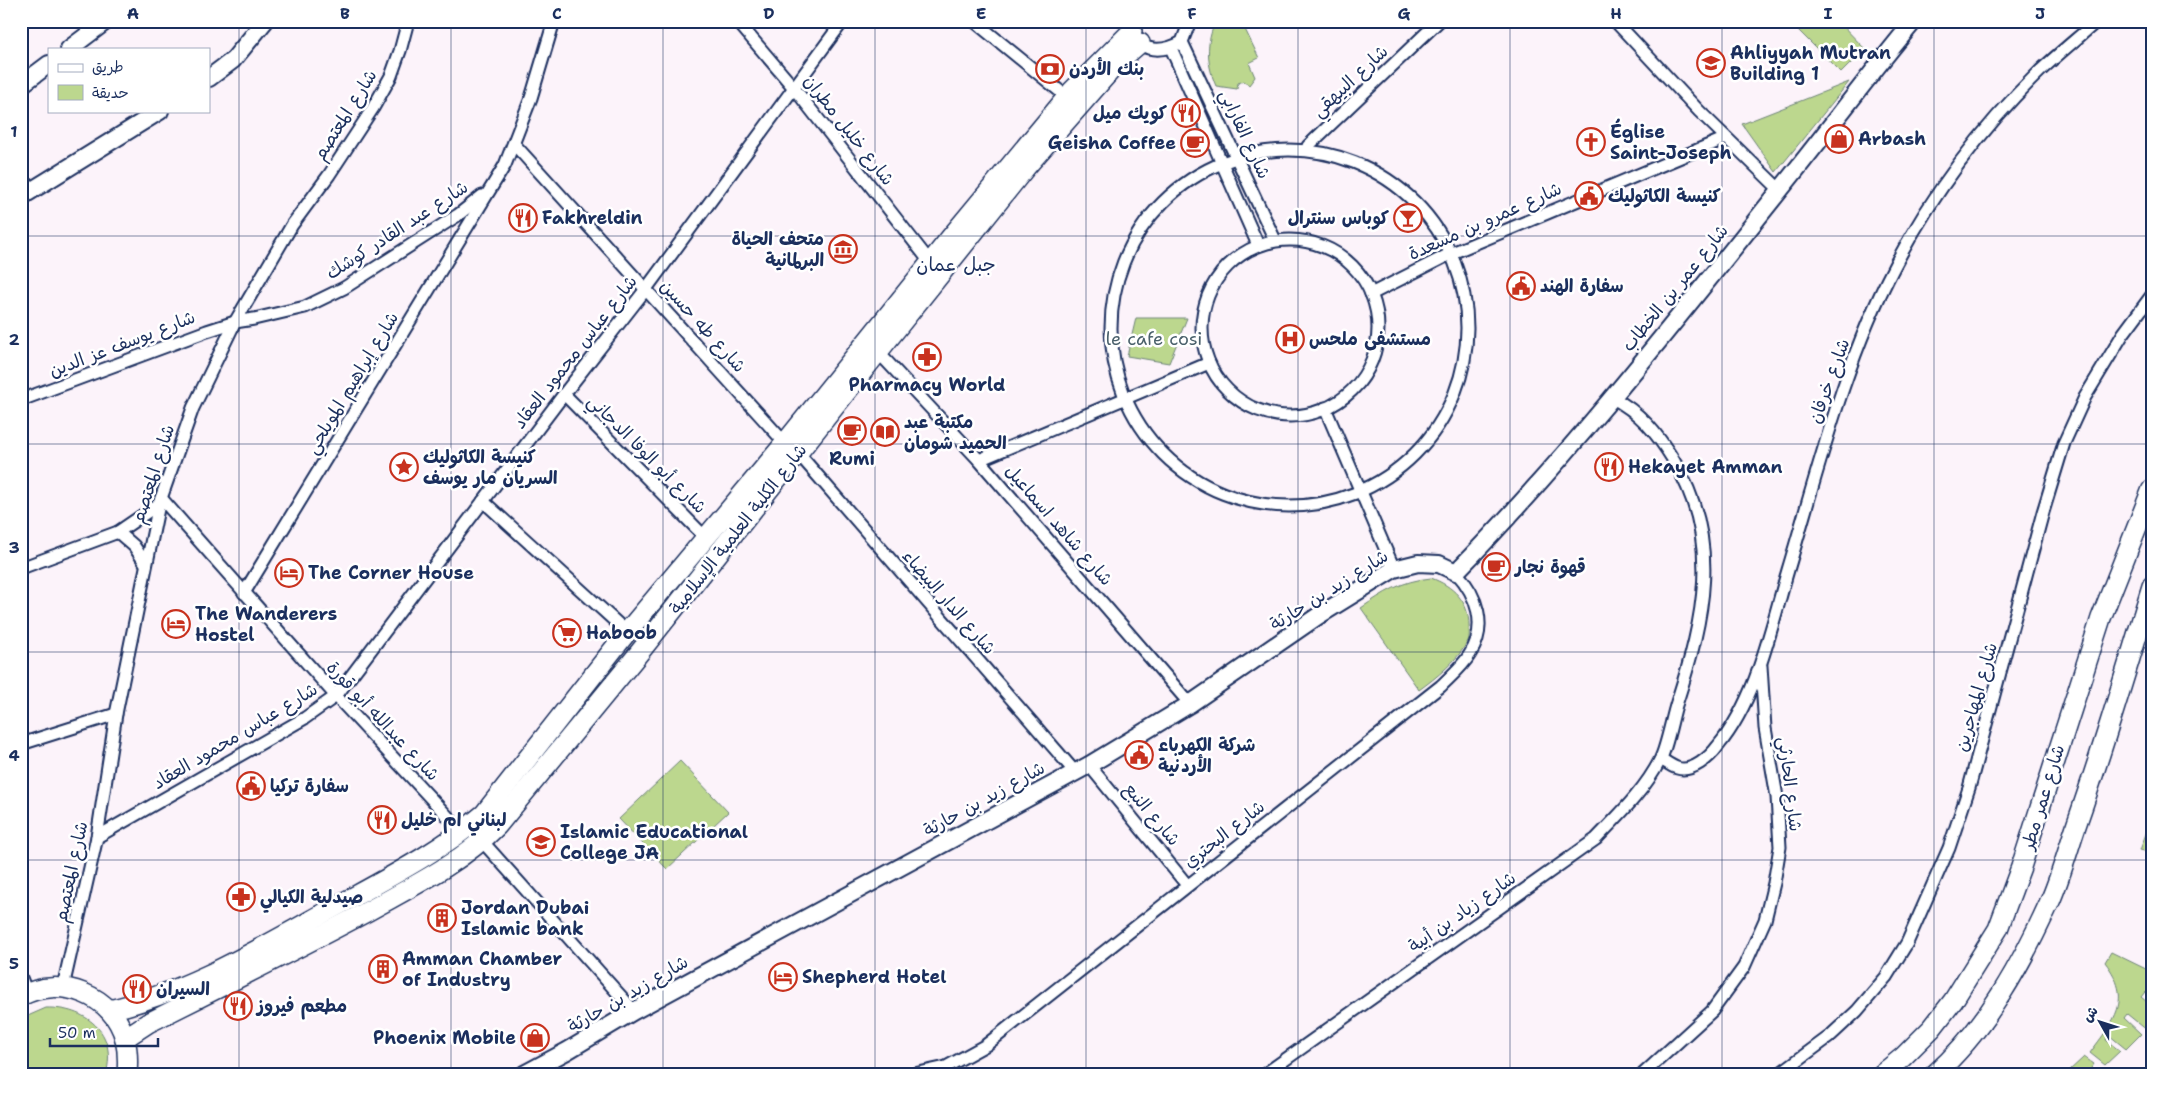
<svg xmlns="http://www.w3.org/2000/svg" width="2173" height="1095" viewBox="0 0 2173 1095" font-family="'Shantell Sans','Playpen Sans Arabic',sans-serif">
  <rect width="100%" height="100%" fill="#fcf3fa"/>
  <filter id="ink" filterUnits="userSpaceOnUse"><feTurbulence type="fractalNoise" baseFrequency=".02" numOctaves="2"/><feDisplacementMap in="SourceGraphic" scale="10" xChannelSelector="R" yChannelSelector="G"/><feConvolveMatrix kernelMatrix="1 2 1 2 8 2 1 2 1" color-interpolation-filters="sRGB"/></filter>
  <g filter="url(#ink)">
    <!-- green -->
    <g fill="#bcd78e" stroke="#6c8376">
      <path d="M1216,21H1241L1259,58L1249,63L1255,77L1249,85L1244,81L1238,83L1237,89L1216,86C1207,65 1205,43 1216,21Z"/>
      <polygon points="1799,21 1838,21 1865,49 1841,73 1794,26"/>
      <polygon points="1849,82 1776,172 1742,124"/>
      <polygon points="1136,318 1187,318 1169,363 1127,356"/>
      <path d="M1431,578C1453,586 1469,601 1469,626C1469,631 1470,637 1468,641C1457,661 1437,677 1419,690L1361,608C1385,592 1401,581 1431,578Z"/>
      <polygon points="680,761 728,812 667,869 619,819"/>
      <polygon points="2147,831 2152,833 2152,853 2140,850"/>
      <path d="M2111,952L2152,972V998L2145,992L2141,997L2152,1006V1027L2148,1031L2127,1014L2124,1018L2141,1034L2126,1049L2109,1035L2106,1040L2120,1051L2105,1065L2090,1053C2114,1020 2134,1000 2105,962Z"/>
      <path d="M46,1008C85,1007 118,1032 106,1074H21V1022L30,1015Z"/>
      <polygon points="2084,1057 2094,1064 2087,1074 2073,1074 2069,1071"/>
    </g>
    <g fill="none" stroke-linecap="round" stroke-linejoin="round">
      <defs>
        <g id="street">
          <polyline points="737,21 794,88 930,262"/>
          <polyline points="974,21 1067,97"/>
          <path d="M1130,21C1132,53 1160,54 1182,42L1190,21"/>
          <polyline points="1615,21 1699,111 1780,190"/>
          <polyline points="1182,42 1275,240"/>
          <polyline points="1171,48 1258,245"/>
          <polyline points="514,144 785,443"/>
          <polyline points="1308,146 1439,21"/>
          <circle cx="1289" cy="328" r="178"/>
          <circle cx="1290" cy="328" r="88"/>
          <polyline points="1371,294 1452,253 1726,138"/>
          <polyline points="878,352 979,460 1190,704"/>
          <polyline points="564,394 706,538"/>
          <polyline points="21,400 207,331 235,322 254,319 305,307 344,288 458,215 482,196"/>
          <polyline points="1325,408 1394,569"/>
          <polyline points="798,453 1075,772"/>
          <polyline points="979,460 1209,363"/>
          <polyline points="161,498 336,696 462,832"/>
          <polyline points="483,501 627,632"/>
          <polyline points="118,532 134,546 146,564"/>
          <polyline points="21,568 118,532 159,504"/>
          <polyline points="244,593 505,165 531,98 554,21"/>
          <polyline points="21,744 116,714"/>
          <path d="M1661,759C1666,762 1671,766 1677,768C1692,773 1710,757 1718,746C1757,699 1771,627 1788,570C1818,470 1845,360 1894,267C1931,196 1982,128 2039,72C2058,54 2078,38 2097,21"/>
          <polyline points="1089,765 1187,885"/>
          <polyline points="97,837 305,718 336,696 564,394 646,289 843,21"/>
          <polyline points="482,841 634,1011"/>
          <polyline points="21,978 27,993"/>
          <polyline points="63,987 97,837 116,714 159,504 193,408 235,322 292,225 329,175 373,108 391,76 400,51 408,21"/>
          <path d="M914,1074L946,1067L986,1045L1441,686C1451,676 1463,666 1470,654C1488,626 1477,595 1456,572"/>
          <path d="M1265,1074L1596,839C1619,815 1645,790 1660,760C1667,747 1672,717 1677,702C1704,618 1722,541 1674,461C1657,433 1640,412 1611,397"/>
          <polyline points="1643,1074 1712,1011 1744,967 1765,920 1774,883 1780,847 1777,797 1765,728 1761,666"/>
          <polyline points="1779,1074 1829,1037 1857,1011 1886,977 1907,943 1949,848 1969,788 2043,512 2064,443 2085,397 2123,334 2152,295"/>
        </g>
        <g id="secondary">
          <polyline points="69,49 106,21"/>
          <polyline points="209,78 233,60 265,21"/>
          <polyline points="21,85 49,64"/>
          <polyline points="21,197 160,111"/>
          <path d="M524,1074L567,1051L634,1011L1089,765L1190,704L1318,616L1394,569L1418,563L1439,564L1456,572C1577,448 1684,310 1792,175C1833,124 1872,71 1914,21"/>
        </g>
        <g id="primary">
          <path d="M21,996C60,975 114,995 125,1039C128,1051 128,1062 127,1074"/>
          <path d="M109,1010C186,993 257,950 326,912C380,882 437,854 484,814L627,632L785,443L951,237L1072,91L1132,31"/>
          <path d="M125,1038L148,1023C222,986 295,950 368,911C413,886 461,863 497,826L635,658L878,352L1026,167L1118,62L1140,43"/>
          <polyline points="1882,1074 1903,1057 1932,1028 1953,1001 1998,929 2021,867 2101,618 2152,489"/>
          <path d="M1935,1074C1987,1028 2023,961 2051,899C2062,873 2069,846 2078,820C2105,743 2128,664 2152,586"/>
        </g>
      </defs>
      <!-- street casing -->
      <use href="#street" stroke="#1b2f5e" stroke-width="15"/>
      <!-- secondary casing -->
      <use href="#secondary" stroke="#1b2f5e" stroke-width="20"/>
      <!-- primary casing -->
      <use href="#primary" stroke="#1b2f5e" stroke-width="22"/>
      <!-- street -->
      <use href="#street" stroke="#fff" stroke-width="11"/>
      <!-- secondary -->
      <use href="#secondary" stroke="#fff" stroke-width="16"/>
      <!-- primary -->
      <use href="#primary" stroke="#fff" stroke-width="19"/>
    </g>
  </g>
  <!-- grid -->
  <path fill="none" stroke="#1b2f5e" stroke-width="1" stroke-opacity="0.55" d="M239,21V1074M451,21V1074M663,21V1074M875,21V1074M1086,21V1074M1298,21V1074M1510,21V1074M1722,21V1074M1934,21V1074M21,236H2152M21,444H2152M21,652H2152M21,860H2152"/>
  <!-- icons -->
  <defs>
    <symbol id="school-ring" viewBox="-11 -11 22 22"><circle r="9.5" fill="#fff" stroke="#c8321e" stroke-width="1.5"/><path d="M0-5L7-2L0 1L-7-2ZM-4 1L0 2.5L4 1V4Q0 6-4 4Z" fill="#c8321e"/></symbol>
    <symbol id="bank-ring" viewBox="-11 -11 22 22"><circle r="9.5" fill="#fff" stroke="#c8321e" stroke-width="1.5"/><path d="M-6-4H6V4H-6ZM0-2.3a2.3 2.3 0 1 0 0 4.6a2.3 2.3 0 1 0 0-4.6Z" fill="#c8321e"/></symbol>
    <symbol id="restaurant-ring" viewBox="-11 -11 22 22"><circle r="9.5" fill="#fff" stroke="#c8321e" stroke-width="1.5"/><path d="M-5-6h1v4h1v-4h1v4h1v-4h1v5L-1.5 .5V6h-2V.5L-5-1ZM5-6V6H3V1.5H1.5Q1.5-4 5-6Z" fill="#c8321e"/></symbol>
    <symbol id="shop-ring" viewBox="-11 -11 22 22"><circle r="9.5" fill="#fff" stroke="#c8321e" stroke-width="1.5"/><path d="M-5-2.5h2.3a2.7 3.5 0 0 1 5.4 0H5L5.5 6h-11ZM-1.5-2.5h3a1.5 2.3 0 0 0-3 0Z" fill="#c8321e"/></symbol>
    <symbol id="church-ring" viewBox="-11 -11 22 22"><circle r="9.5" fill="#fff" stroke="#c8321e" stroke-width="1.5"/><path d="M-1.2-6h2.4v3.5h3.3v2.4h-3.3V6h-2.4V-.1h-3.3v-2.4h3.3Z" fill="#c8321e"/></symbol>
    <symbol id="cafe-ring" viewBox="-11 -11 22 22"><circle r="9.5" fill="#fff" stroke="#c8321e" stroke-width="1.5"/><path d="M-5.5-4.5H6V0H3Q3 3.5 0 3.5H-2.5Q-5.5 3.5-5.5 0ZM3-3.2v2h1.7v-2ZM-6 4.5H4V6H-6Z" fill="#c8321e"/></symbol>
    <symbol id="civic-ring" viewBox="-11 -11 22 22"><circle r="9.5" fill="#fff" stroke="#c8321e" stroke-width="1.5"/><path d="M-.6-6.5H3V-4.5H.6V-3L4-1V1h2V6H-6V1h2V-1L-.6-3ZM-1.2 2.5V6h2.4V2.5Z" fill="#c8321e"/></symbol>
    <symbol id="bar-ring" viewBox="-11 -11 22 22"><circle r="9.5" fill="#fff" stroke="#c8321e" stroke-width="1.5"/><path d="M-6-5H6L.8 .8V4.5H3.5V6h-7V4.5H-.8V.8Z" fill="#c8321e"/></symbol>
    <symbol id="museum-ring" viewBox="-11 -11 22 22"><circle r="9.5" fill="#fff" stroke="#c8321e" stroke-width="1.5"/><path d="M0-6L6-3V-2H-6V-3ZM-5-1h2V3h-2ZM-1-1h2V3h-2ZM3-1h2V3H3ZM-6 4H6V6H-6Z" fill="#c8321e"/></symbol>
    <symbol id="hospital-ring" viewBox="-11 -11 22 22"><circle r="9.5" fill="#fff" stroke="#c8321e" stroke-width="1.5"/><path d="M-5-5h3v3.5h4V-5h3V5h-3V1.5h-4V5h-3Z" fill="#c8321e"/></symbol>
    <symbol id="pharmacy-ring" viewBox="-11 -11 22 22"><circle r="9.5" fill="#fff" stroke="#c8321e" stroke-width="1.5"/><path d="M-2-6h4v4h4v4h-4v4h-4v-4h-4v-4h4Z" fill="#c8321e"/></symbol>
    <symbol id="library-ring" viewBox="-11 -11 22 22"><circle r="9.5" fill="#fff" stroke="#c8321e" stroke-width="1.5"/><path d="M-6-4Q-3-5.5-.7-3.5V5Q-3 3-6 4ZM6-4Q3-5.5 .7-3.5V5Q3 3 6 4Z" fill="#c8321e"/></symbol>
    <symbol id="sight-ring" viewBox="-11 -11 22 22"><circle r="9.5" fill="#fff" stroke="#c8321e" stroke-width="1.5"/><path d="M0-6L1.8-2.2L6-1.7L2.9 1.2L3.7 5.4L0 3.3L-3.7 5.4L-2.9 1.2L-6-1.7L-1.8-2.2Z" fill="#c8321e"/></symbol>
    <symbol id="hotel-ring" viewBox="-11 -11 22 22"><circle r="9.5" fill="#fff" stroke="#c8321e" stroke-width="1.5"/><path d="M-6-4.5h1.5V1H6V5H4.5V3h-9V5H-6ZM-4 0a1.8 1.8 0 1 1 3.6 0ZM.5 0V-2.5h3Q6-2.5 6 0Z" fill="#c8321e"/></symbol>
    <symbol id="supermarket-ring" viewBox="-11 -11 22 22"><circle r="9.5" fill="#fff" stroke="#c8321e" stroke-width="1.5"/><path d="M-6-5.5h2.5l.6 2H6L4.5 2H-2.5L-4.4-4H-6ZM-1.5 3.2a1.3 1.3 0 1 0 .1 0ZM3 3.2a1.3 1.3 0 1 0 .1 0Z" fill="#c8321e"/></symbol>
    <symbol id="building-ring" viewBox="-11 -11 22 22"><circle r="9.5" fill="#fff" stroke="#c8321e" stroke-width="1.5"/><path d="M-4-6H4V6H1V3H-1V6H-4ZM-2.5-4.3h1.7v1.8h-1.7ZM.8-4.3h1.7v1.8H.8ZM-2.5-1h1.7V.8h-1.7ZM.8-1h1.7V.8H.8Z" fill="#c8321e"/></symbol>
  </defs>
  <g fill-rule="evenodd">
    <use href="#school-ring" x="1695" y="47" width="32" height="32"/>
    <use href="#bank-ring" x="1034" y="53" width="32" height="32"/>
    <use href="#restaurant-ring" x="1170" y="97" width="32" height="32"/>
    <use href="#shop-ring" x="1823" y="123" width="32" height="32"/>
    <use href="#church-ring" x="1575" y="126" width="32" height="32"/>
    <use href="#cafe-ring" x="1179" y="127" width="32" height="32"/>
    <use href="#civic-ring" x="1573" y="180" width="32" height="32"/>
    <use href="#restaurant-ring" x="507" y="202" width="32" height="32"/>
    <use href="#bar-ring" x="1392" y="202" width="32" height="32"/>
    <use href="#museum-ring" x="827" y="233" width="32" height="32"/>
    <use href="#civic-ring" x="1505" y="270" width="32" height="32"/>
    <use href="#hospital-ring" x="1274" y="323" width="32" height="32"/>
    <use href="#pharmacy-ring" x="911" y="341" width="32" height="32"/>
    <use href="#cafe-ring" x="836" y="415" width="32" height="32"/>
    <use href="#library-ring" x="869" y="416" width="32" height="32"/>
    <use href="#sight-ring" x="388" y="451" width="32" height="32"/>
    <use href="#restaurant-ring" x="1593" y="451" width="32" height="32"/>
    <use href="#cafe-ring" x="1480" y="551" width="32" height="32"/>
    <use href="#hotel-ring" x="273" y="557" width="32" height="32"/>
    <use href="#hotel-ring" x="160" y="608" width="32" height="32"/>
    <use href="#supermarket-ring" x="551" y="617" width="32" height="32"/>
    <use href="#civic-ring" x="1123" y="739" width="32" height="32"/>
    <use href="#civic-ring" x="235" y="770" width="32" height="32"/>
    <use href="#restaurant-ring" x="366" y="804" width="32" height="32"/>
    <use href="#school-ring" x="525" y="826" width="32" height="32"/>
    <use href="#pharmacy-ring" x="225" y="881" width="32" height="32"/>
    <use href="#building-ring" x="426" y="902" width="32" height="32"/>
    <use href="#building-ring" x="367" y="953" width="32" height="32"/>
    <use href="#hotel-ring" x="767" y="961" width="32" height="32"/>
    <use href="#restaurant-ring" x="121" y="973" width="32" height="32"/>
    <use href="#restaurant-ring" x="222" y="990" width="32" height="32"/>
    <use href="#shop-ring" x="519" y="1022" width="32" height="32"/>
  </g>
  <g text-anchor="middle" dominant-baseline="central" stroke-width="5" stroke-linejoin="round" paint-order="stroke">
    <!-- poi labels -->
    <g font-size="18" font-weight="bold" fill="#1b2f5e" stroke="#fff" text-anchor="start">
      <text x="1730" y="53">Ahliyyah Mutran<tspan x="1730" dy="21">Building 1</tspan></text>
      <text x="1069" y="69">بنك الأردن</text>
      <text x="1167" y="113" text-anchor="end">كويك ميل</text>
      <text x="1610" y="132">Église<tspan x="1610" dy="21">Saint-Joseph</tspan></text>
      <text x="1858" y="139">Arbash</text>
      <text x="1176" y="143" text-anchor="end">Geisha Coffee</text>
      <text x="1608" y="196">كنيسة الكاثوليك</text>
      <text x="542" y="218">Fakhreldin</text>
      <text x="1389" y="218" text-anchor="end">كوباس سنترال</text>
      <text x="824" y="239" text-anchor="end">متحف الحياة<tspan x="824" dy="21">البرلمانية</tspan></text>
      <text x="1540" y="286">سفارة الهند</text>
      <text x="1309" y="339">مستشفى ملحس</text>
      <text x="927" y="385" text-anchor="middle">Pharmacy World</text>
      <text x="904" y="422">مكتبة عبد<tspan x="904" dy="21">الحميد شومان</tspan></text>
      <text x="423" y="457">كنيسة الكاثوليك<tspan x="423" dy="21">السريان مار يوسف</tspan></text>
      <text x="852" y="459" text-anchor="middle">Rumi</text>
      <text x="1628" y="467">Hekayet Amman</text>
      <text x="1515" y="567">قهوة نجار</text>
      <text x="308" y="573">The Corner House</text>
      <text x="195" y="614">The Wanderers<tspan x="195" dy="21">Hostel</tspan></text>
      <text x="586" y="633">Haboob</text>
      <text x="1158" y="745">شركة الكهرباء<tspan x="1158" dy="21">الأردنية</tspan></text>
      <text x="270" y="786">سفارة تركيا</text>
      <text x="401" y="820">لبناني ام خليل</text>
      <text x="560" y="832">Islamic Educational<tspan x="560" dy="21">College JA</tspan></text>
      <text x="260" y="897">صيدلية الكيالي</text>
      <text x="461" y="908">Jordan Dubai<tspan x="461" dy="21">Islamic bank</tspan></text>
      <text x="402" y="959">Amman Chamber<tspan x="402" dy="21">of Industry</tspan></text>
      <text x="802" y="977">Shepherd Hotel</text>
      <text x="156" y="989">السيران</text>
      <text x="257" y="1006">مطعم فيروز</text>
      <text x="516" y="1038" text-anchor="end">Phoenix Mobile</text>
    </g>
    <!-- street labels -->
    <g font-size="18" fill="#1b2f5e" stroke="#fff">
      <text transform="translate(1350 81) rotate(-43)">شارع البيهقي</text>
      <text transform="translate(345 115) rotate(-58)">شارع المعتصم</text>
      <text transform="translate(849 130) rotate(52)">شارع خليل مطران</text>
      <text transform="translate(1245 134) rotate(65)">شارع الفارابي</text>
      <text transform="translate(1485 221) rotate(-24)">شارع عمرو بن مسعدة</text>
      <text transform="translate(397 230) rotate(-33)">شارع عبد القادر كوشك</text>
      <text transform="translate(1675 288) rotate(-51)">شارع عمر بن الخطاب</text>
      <text transform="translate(703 326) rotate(48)">شارع طه حسين</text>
      <text transform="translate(122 344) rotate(-21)">شارع يوسف عز الدين</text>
      <text transform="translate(575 352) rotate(-52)">شارع عباس محمود العقاد</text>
      <text transform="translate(1829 381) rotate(-70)">شارع خرفان</text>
      <text transform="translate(352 383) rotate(-59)">شارع إبراهيم المويلحي</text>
      <text transform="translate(647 454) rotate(45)">شارع أبو الوفا الدجاني</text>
      <text transform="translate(153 474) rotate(-72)">شارع المعتصم</text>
      <text transform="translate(1059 525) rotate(49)">شارع شاهد اسماعيل</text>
      <text transform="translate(738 529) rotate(-52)">شارع الكلية العلمية الإسلامية</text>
      <text transform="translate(1329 590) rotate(-32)">شارع زيد بن حارثة</text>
      <text transform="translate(949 602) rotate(49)">شارع الدار البيضاء</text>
      <text transform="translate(1976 697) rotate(-74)">شارع المهاجرين</text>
      <text transform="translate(383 721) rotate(47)">شارع عبدالله أبو قورة</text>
      <text transform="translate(235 736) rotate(-31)">شارع عباس محمود العقاد</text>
      <text transform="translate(1790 784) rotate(83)">شارع الحارثي</text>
      <text transform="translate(2043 797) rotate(-73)">شارع عمر مطر</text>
      <text transform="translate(984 799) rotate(-29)">شارع زيد بن حارثة</text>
      <text transform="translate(1152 814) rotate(50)">شارع النبع</text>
      <text transform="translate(1224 834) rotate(-38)">شارع البحتري</text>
      <text transform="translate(71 872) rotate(-78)">شارع المعتصم</text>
      <text transform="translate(1462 912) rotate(-35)">شارع زياد بن أبية</text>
      <text transform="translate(628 994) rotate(-30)">شارع زيد بن حارثة</text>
    </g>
    <!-- park labels -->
    <g font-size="18" fill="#4b616c" stroke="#fff">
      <text x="1154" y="339">le cafe cosi</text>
    </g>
    <!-- neighbourhood labels -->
    <g font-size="19" fill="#1b2f5e" stroke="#fff">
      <text x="956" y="264">جبل عمان</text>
    </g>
  </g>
  <!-- margin -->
  <rect width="2173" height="1095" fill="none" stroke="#fff" stroke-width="55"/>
  <!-- legend -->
  <rect x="48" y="48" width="162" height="65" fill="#ffffff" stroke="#a4acbf"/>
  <rect x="58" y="64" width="25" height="8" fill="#ffffff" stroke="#a4acbf"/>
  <text x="92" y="72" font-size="15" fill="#1b2f5e">طريق</text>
  <rect x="58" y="85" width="25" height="15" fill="#bcd78e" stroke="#a4acbf"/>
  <text x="92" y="98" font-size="15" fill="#1b2f5e">حديقة</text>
  <!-- north arrow -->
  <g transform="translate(2100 1022) rotate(309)" stroke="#ffffff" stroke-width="4" paint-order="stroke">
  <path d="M0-4L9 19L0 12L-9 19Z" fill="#1b2f5e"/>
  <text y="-8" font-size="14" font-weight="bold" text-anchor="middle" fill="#1b2f5e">ش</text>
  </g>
  <!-- scale -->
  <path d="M50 1038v8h108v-8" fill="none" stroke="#1b2f5e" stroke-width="2.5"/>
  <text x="58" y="1038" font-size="15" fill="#1b2f5e" stroke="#ffffff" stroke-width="4" paint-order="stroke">50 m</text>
  <rect x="28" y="28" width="2118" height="1040" fill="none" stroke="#1b2f5e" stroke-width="2"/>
  <g font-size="16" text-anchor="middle" font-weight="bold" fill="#1b2f5e">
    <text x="133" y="19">A</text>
    <text x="345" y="19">B</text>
    <text x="557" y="19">C</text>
    <text x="769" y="19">D</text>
    <text x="981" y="19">E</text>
    <text x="1192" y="19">F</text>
    <text x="1404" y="19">G</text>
    <text x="1616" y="19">H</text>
    <text x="1828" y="19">I</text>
    <text x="2040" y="19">J</text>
    <text x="14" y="137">1</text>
    <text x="14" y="345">2</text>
    <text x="14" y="553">3</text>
    <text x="14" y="761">4</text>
    <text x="14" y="969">5</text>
  </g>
</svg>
